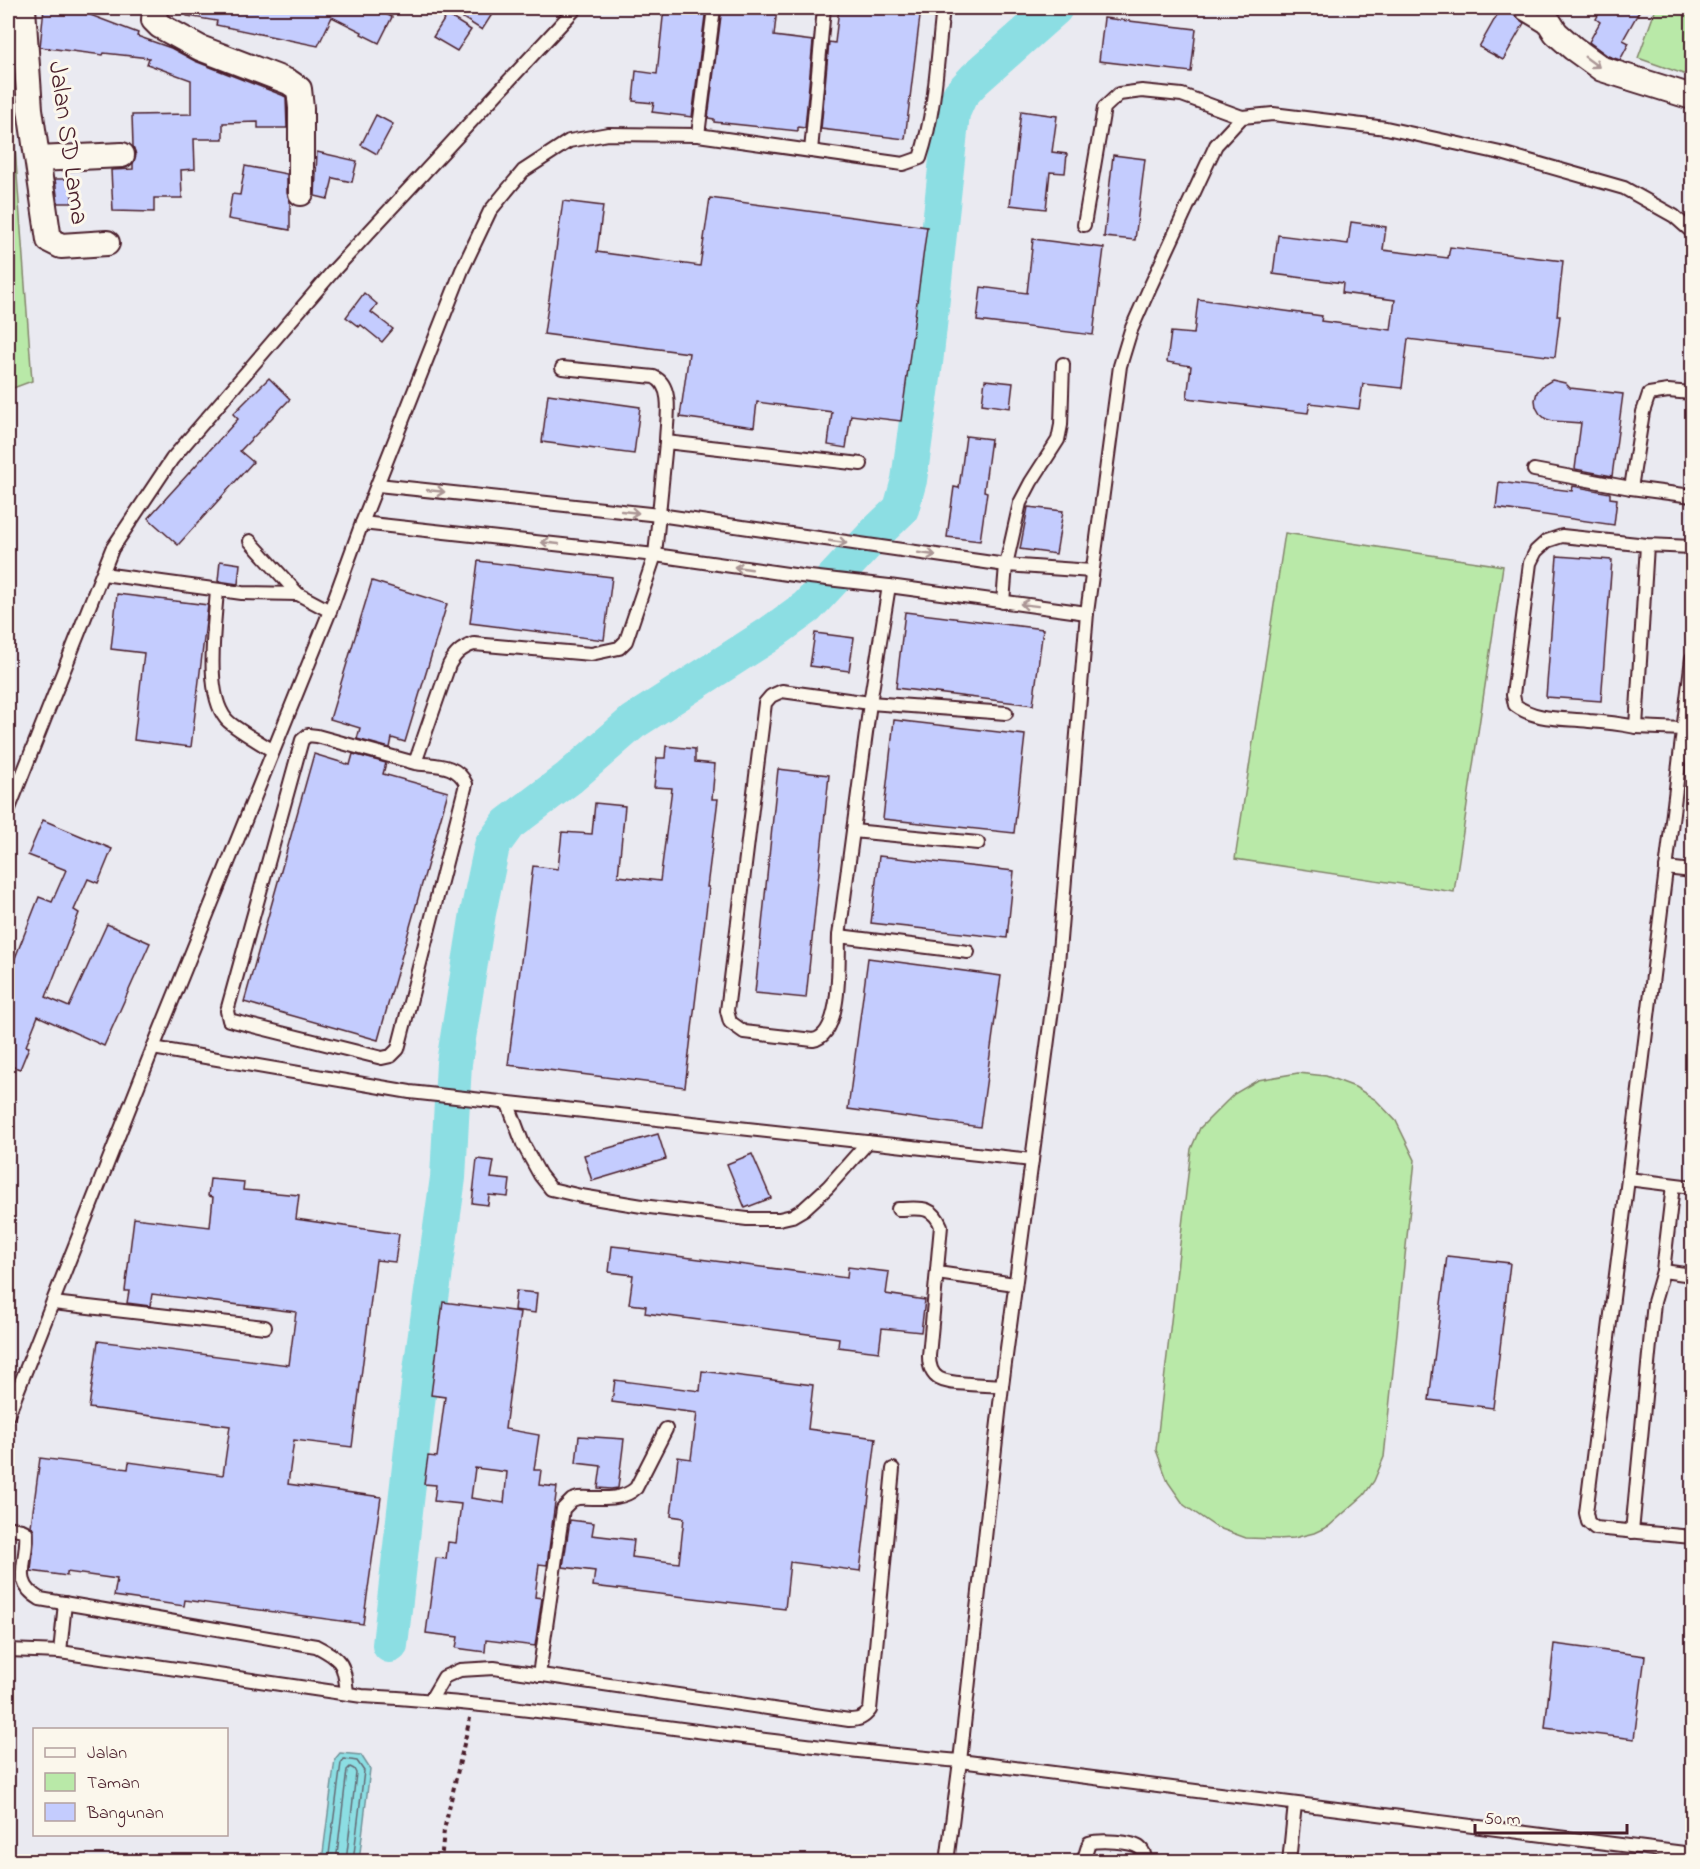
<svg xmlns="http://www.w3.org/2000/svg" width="1700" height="1869" viewBox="0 0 1700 1869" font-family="'Indie Flower',sans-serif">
  <rect width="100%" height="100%" fill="#eaeaf1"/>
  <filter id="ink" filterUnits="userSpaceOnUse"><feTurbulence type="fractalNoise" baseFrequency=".0167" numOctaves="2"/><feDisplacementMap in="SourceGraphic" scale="12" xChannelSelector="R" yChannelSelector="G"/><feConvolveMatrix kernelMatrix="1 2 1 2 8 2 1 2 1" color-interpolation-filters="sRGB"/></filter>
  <g filter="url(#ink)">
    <!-- green -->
    <g fill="#b9e9a8" stroke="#82846a" stroke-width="1.5">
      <polygon points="1656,8 1680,8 1692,14 1692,77 1638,58"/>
      <polygon points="8,52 32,381 8,390"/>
      <polygon points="1285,533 1503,566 1454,892 1235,859"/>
      <polygon points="1298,1073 1326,1076 1355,1087 1376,1100 1396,1121 1415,1160 1384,1457 1374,1481 1364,1495 1329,1526 1314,1533 1294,1538 1278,1539 1246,1538 1216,1527 1184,1505 1168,1482 1156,1450 1160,1416 1191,1149 1200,1128 1234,1094 1258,1080"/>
    </g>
    <!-- water -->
    <polygon fill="#8cdee3" stroke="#729299" stroke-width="1.5" points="340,1753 361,1755 370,1769 359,1861 322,1861 335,1759"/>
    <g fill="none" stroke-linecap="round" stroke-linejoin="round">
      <!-- shore -->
      <g stroke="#646b75" stroke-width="1.5">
        <polyline points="328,1862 341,1763 344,1759 357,1761 364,1771 353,1862"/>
        <polyline points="336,1862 347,1770 350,1767 354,1769 356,1773 346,1862"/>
      </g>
      <!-- river -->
      <polyline stroke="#8cdee3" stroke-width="36" points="390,1645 420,1377 448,1178 454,1063 478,913 492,846 508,824 569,778 633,722 767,636 807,607 876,533 901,509 909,480 925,363 952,113 960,95 975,79 1055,8"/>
    </g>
    <!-- building -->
    <g fill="#c4ccfe" stroke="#4a1f2b" stroke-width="1.5" fill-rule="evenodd">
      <polygon points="44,8 72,8 138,33 137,36 171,48 195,61 282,95 286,97 287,128 258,128 258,122 223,123 223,139 194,139 195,169 181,170 182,198 154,198 154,212 113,211 111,170 133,169 133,164 136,155 133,146 132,115 191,114 191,80 147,64 149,58 104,53 103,55 40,47"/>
      <polygon points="188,8 372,8 392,17 379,43 361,34 362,32 332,17 318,46 216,25 217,21 187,16"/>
      <polygon points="447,8 496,8 482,30"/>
      <polygon points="664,8 706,8 692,117 652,112 654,103 633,101 636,71 657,74"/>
      <polygon points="722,8 777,8 774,36 813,41 805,128 798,127 798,131 714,122 714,119 708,118"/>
      <polygon points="839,8 921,8 905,139 821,129 829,42 835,43"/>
      <polygon points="1501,8 1512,8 1514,15 1524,23 1503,60 1479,47"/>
      <polygon points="1602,8 1641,8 1623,40 1629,43 1620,60 1608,56 1589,42 1600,22 1596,19"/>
      <polygon points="447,15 471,30 457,51 433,37"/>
      <polygon points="1104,18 1196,29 1191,72 1099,61"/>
      <polygon points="1021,111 1057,116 1052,152 1067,154 1065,173 1050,172 1046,209 1010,205"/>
      <polygon points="376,115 393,124 377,154 361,145"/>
      <polygon points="317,152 357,161 352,182 333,178 328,199 315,196"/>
      <polygon points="1113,155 1145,159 1135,240 1104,237"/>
      <polygon points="245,166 287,174 287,193 290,201 290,230 228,219 232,194 240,195"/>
      <polygon points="55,179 72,179 72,203 58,203"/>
      <polygon points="710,198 927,227 901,421 851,415 846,448 828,445 832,412 757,402 754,427 680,417 689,353 544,334 563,201 603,206 597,252 700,266"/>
      <polygon points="1351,222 1386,227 1383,250 1448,258 1450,247 1563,261 1557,316 1560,316 1555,357 1408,339 1402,388 1363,384 1359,409 1310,403 1308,413 1187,398 1191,366 1167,362 1171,332 1194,334 1198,299 1322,316 1321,321 1391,330 1395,300 1342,293 1343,283 1273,274 1278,235 1348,244"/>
      <polygon points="1033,239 1104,248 1093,335 977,321 981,287 1027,293"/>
      <polygon points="364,293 377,304 371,312 393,329 382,342 361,325 359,327 346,317"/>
      <polygon points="269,378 290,399 240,451 253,462 178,545 148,518 238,419 233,414"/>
      <polygon points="985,380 1013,383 1010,408 982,404"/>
      <polygon points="1552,380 1565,383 1570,388 1623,394 1612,476 1575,469 1581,423 1553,421 1546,419 1540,414 1536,407 1535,400 1537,392 1542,386"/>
      <polygon points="548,394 640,407 634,454 542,442"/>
      <polygon points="966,436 991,439 984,491 987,492 980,541 947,537 954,487 959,488"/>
      <polygon points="1499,482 1572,491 1573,486 1610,493 1610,498 1617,499 1614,525 1496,508"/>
      <polygon points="1028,507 1063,511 1056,554 1020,549"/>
      <polygon points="1557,556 1612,560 1601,701 1546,697"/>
      <polygon points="220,561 240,564 238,584 218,581"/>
      <polygon points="478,561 612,577 604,640 470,623"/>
      <polygon points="372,581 447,604 405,742 392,738 390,748 357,739 360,728 330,719"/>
      <polygon points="117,594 208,605 191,747 134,740 144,653 111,649"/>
      <polygon points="905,612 1043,629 1033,705 896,688"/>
      <polygon points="815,633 854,638 849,671 810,666"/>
      <polygon points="894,720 1025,735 1014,833 883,819"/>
      <polygon points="666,746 695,749 695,762 715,764 712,799 718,799 707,887 709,887 685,1087 508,1065 533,866 558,869 562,832 592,834 595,803 625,806 618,876 660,881 672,788 654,787 657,758 665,758"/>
      <polygon points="314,754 350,765 353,754 386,763 383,774 448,792 378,1040 244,1002"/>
      <polygon points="778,769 829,775 806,998 755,993"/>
      <polygon points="43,820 112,849 98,883 88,879 74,910 79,913 46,997 69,1007 107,924 150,943 104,1046 38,1016 26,1046 29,1047 20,1069 8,1065 8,976 39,897 52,902 66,870 28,855"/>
      <polygon points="879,856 1014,871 1007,938 871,923"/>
      <polygon points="868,958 1001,976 980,1127 848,1109"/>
      <polygon points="658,1134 666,1159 592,1181 584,1155"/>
      <polygon points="752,1154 771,1198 745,1208 727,1164"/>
      <polygon points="477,1159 494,1161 491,1178 510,1180 508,1197 489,1195 488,1205 472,1203"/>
      <polygon points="210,1179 244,1182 243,1190 299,1195 296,1219 399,1234 395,1262 376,1260 352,1447 294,1440 288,1484 381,1497 363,1624 185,1600 184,1606 114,1596 117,1579 67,1572 67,1576 31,1571 34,1542 34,1531 31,1526 40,1458 128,1469 129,1462 223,1475 230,1426 89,1408 98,1341 289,1365 296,1312 152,1294 150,1306 127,1303 129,1291 125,1291 134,1218 210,1227 213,1197 208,1196"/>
      <polygon points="612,1246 630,1248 630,1250 847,1278 848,1267 889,1272 886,1294 925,1300 921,1332 882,1328 879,1352 838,1347 839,1338 645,1313 646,1306 629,1304 633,1275 609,1272"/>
      <polygon points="1447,1256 1510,1263 1493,1408 1429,1400"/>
      <polygon points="516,1291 537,1293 535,1313 514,1310"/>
      <path d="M443,1302L520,1312L505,1429L539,1435L534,1470H541L539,1485L557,1487L547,1565L539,1564L535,1597L542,1598L535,1646L486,1640L485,1652L456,1648L458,1637L426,1633L436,1558L446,1559L448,1542L456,1543L461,1504L434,1501L436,1485L424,1484L428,1456L437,1457L445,1397L431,1395ZM475,1468L507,1472L504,1503L471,1498Z"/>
      <polygon points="702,1371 813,1385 808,1429 876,1438 860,1571 790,1562 785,1609 593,1586 595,1571 563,1567 570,1520 594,1523 592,1535 634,1540 632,1557 679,1563 684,1518 671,1516 678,1457 691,1459 697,1413 612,1402 615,1380 700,1391"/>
      <polygon points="579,1436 624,1439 618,1488 611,1489 598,1488 601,1466 576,1463"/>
      <polygon points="1554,1644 1645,1656 1634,1739 1545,1728"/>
    </g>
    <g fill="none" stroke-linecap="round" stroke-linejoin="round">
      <defs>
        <g id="lane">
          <polyline points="698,135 714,8"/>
          <polyline points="811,151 824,8"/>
          <polyline points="1084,225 1104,108 1119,94 1142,91 1182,95 1242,117"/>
          <path d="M562,368L654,377C675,386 666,423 666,442"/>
          <polyline points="1534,470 1631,488 1692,496"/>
          <polyline points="378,485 659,515 1006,565 1092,571"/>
          <polyline points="1631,488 1643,412 1649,394 1668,391 1692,393"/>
          <polyline points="362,523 655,555 801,576 889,586 1087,613"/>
          <polyline points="250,541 298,594"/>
          <path d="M1647,545L1636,727C1621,724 1605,722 1589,721C1563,718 1536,721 1515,705L1513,695L1530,563L1536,551L1547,541L1562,536L1647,545L1692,547"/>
          <polyline points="103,574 242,593 298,594 330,611"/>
          <path d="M217,590C215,624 204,692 226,719C232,727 263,744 273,751"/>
          <polyline points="1003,602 1006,565 1020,503 1031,482 1058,440 1061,425 1063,364"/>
          <polyline points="1636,727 1684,729"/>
          <path d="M415,763C435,766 457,763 466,784L398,1049L391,1056L382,1058L229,1020L227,1011L302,740L308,735L317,736L415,763L449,665C455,654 461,648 474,644L591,654L619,648L626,641L655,555L666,442L861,464"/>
          <polyline points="8,811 112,549 172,459 335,269 576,8"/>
          <polyline points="853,831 978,843"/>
          <polyline points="1666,868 1692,871"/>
          <polyline points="839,936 870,703 889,586"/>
          <path d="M968,952L839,936C838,960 843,1035 813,1040L744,1032L730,1022L727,1011L765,703L771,696L782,691L870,703L1006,713"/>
          <polyline points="153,1048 410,1092 1032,1160"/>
          <polyline points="508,1104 523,1144 540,1175 551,1189 581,1196 642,1206 747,1219 779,1219 792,1216 804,1209 828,1187 868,1142"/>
          <polyline points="1628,1179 1692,658"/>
          <polyline points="1692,1187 1628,1179 1586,1513 1588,1522 1595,1528 1692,1537"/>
          <path d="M898,1209C919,1209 932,1204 941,1226L929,1356C929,1383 947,1382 969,1384C980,1385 991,1385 1002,1386"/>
          <polyline points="1663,1271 1673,1185"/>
          <polyline points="937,1273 1015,1284"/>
          <polyline points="53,1303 265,1327"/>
          <path d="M8,1415L153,1048L330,611L362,523L462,270L490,211L523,171L569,141L608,134L698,135L903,164L920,158C936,110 937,58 943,8"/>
          <path d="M8,1527L22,1530L26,1532C29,1560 10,1582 40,1599L316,1646C343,1660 344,1664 347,1693"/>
          <polyline points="1632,1532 1654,1302 1663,1271 1692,1275"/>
          <path d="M8,1650L60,1652L362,1696C562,1706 760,1745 960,1761L1692,1854"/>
          <polyline points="60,1652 65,1603"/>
          <path d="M539,1675L563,1509L572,1500L578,1498C597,1497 621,1502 636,1488L666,1429"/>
          <path d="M430,1701L444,1677L460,1670L494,1668L849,1720C859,1720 864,1718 870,1710L893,1469"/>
          <polyline points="947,1862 960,1761 1002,1386 1058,964 1087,613 1120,366 1131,330 1150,287 1216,145 1242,117 1273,114 1386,128 1505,154 1624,188 1674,216 1692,232"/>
          <path d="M1083,1862L1089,1843C1099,1840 1132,1841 1140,1848C1144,1851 1145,1856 1145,1862"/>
          <polyline points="1289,1862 1295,1804"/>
        </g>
        <g id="street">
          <polyline points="23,8 30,109 49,240 61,246 107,243"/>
          <polyline points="155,8 154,20 160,26 200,48 289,82 299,89 301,108 301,193"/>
          <polyline points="1526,8 1549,22 1556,33 1573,48 1602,69 1692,97"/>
          <polyline points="38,159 122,155"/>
        </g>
      </defs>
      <!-- lane casing -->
      <use href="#lane" stroke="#4a1f2b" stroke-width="16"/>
      <!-- street casing -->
      <use href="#street" stroke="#4a1f2b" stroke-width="28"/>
      <!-- path -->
      <polyline stroke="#4a1f2b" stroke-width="4" stroke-dasharray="4.5 4.5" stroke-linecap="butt" points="441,1862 444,1830 470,1718"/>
      <!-- lane -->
      <use href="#lane" stroke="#fbf7ec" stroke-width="12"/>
      <!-- street -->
      <use href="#street" stroke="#fbf7ec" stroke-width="24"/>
    </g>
    <!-- one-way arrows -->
    <defs><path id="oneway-shaft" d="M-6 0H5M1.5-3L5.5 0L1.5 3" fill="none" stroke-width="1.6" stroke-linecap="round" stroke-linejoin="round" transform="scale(1.5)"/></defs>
    <g stroke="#ab9695">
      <use href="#oneway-shaft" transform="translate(1592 62) rotate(36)"/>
      <use href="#oneway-shaft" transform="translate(436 491) rotate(6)"/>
      <use href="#oneway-shaft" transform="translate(630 512) rotate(6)"/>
      <use href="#oneway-shaft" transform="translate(838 542) rotate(8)"/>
      <use href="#oneway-shaft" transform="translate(550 543) rotate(-174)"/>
      <use href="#oneway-shaft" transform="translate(927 554) rotate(8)"/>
      <use href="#oneway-shaft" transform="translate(743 568) rotate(-172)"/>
      <use href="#oneway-shaft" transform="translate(1029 605) rotate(-173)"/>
    </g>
  </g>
  <g text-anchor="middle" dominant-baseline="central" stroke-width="6" stroke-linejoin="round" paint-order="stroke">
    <!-- street labels -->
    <g font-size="26" fill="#4a1f2b" stroke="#fbf7ec">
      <text transform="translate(67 143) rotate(82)">Jalan SD Lama</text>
    </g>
  </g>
  <!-- margin -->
  <rect width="1700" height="1869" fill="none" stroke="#fbf7ec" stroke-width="30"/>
  <rect x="15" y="15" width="1670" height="1839" fill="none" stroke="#4a1f2b" stroke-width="2" filter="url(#ink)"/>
  <!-- legend -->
  <rect x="33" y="1728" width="195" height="108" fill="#fbf7ec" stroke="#b4a19f" stroke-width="1.5"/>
  <rect x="45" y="1748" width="30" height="9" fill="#fbf7ec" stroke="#b4a19f" stroke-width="1.5"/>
  <text x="87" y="1758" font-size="18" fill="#4a1f2b">Jalan</text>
  <rect x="45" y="1773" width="30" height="18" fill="#b9e9a8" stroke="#b4a19f" stroke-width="1.5"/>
  <text x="87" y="1788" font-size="18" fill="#4a1f2b">Taman</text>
  <rect x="45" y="1803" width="30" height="18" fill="#c4ccfe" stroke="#b4a19f" stroke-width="1.5"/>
  <text x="87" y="1818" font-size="18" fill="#4a1f2b">Bangunan</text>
  <!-- scale -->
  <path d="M1475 1824v9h152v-9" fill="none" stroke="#4a1f2b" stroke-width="3"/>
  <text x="1484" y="1824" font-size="18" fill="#4a1f2b" stroke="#fbf7ec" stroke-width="4.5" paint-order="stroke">50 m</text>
</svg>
